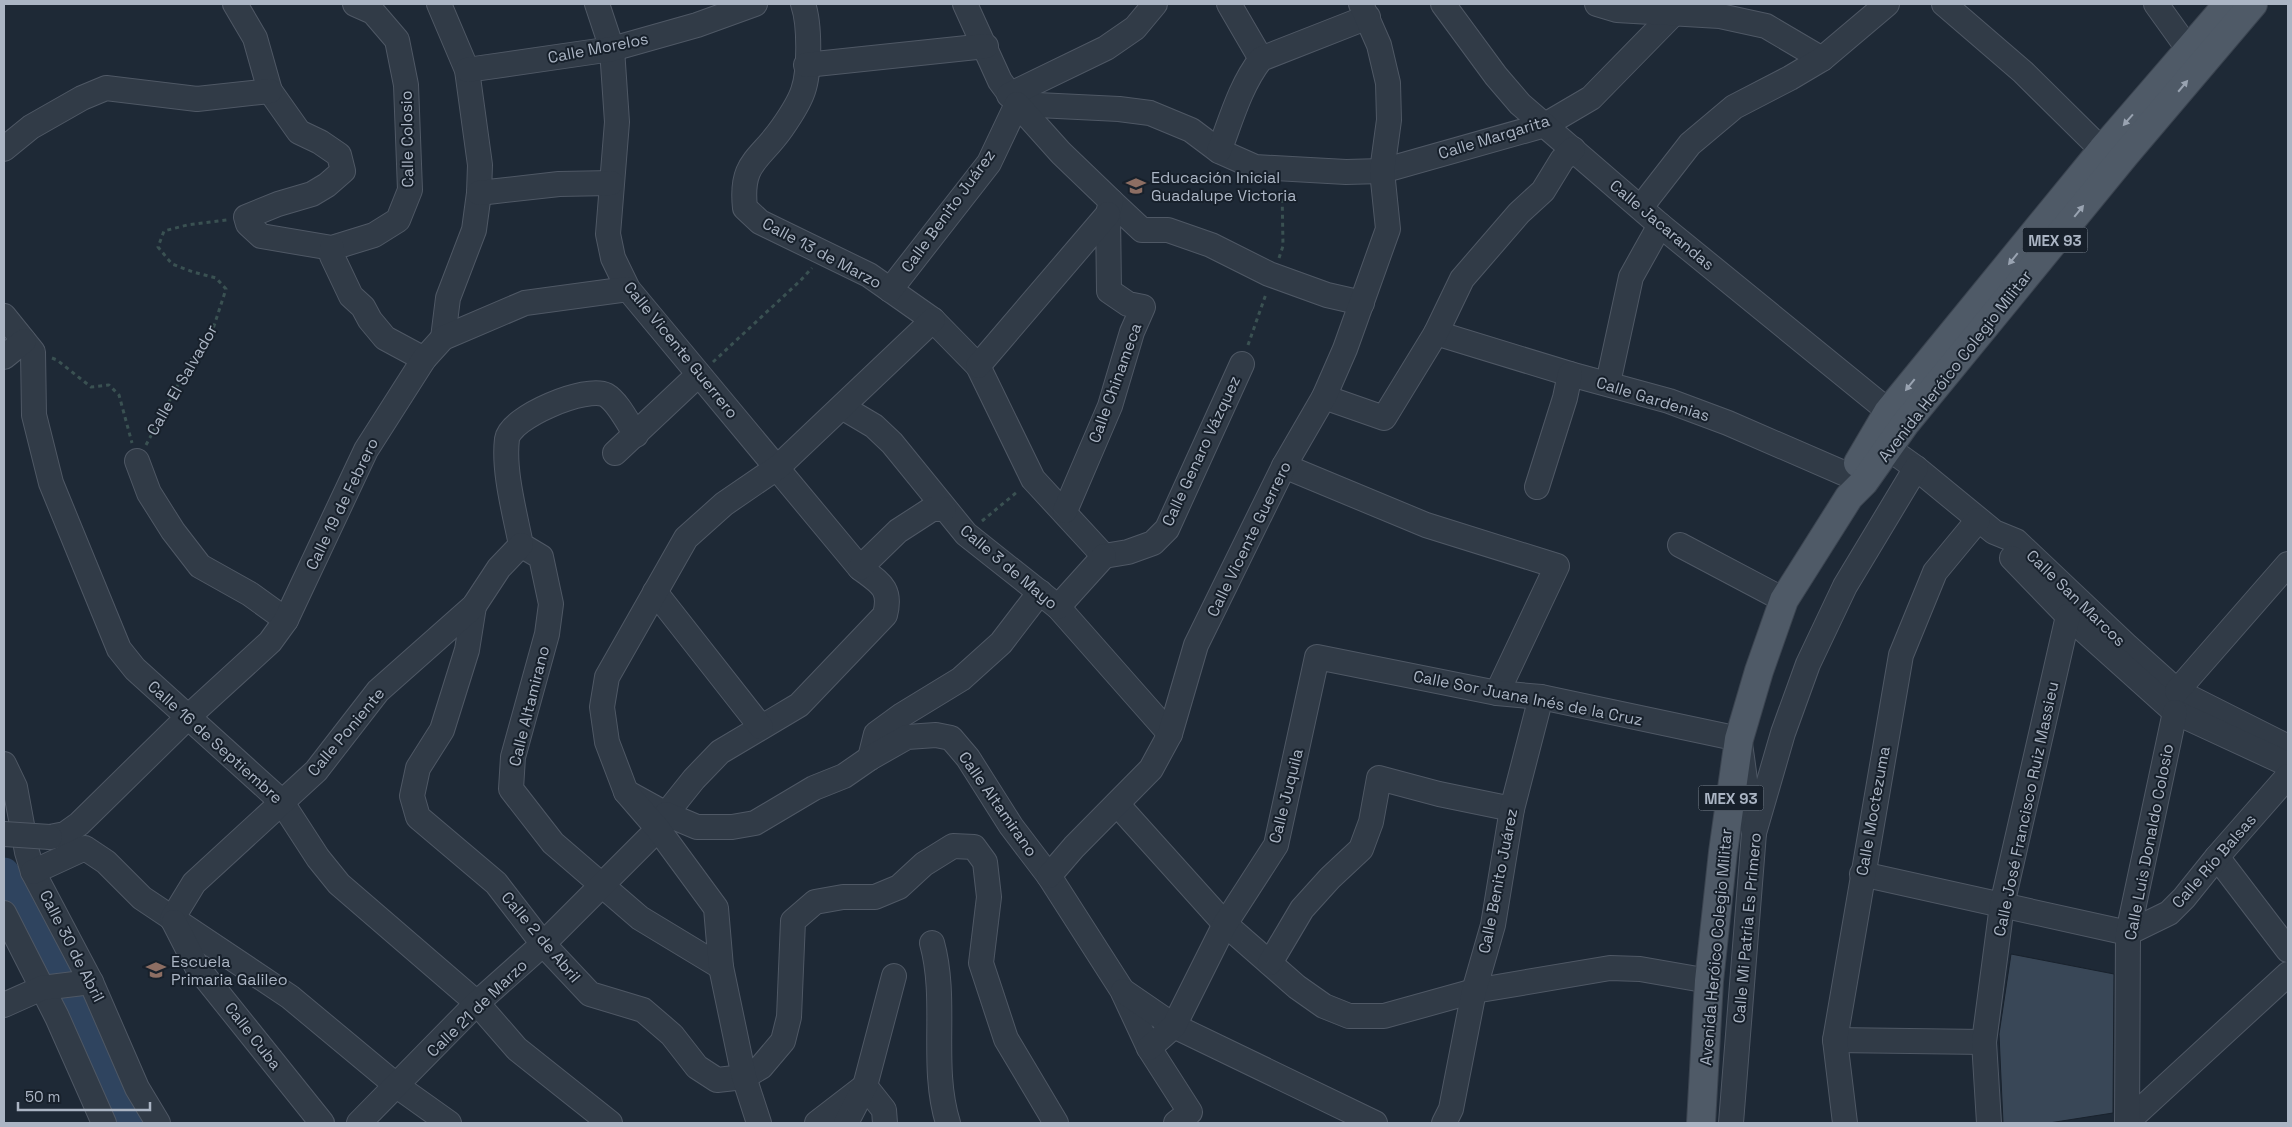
<svg xmlns="http://www.w3.org/2000/svg" width="2292" height="1127" viewBox="0 0 2292 1127" font-family="'Space Grotesk',sans-serif">
  <rect width="100%" height="100%" fill="#1e2936"/>
  <g fill="none" stroke-linecap="round" stroke-linejoin="round">
    <!-- river -->
    <path stroke="#2f445f" stroke-width="31" d="M4,873C52,954 91,1038 131,1123"/>
  </g>
  <!-- building -->
  <polygon fill="#394757" stroke="#19222d" points="2011,954 2114,974 2113,1113 2049,1123 2003,1123 1999,1034"/>
  <g fill="none" stroke-linecap="round" stroke-linejoin="round">
    <defs>
      <g id="minor">
        <polyline points="235,4 255,38 270,91 299,132 320,142 339,155 343,171 327,185 312,194 278,204 246,217 248,224 261,236 332,248 374,235 398,220 410,190 406,85 397,40 373,12 355,4"/>
        <polyline points="439,4 467,70 480,165 479,193 474,230 448,298 443,338"/>
        <path d="M597,4L612,49L617,122L608,234L613,258L628,289L860,568C880,583 892,588 885,615L799,705L720,752L694,779L666,814L626,792"/>
        <path d="M803,4C810,24 810,71 803,91C799,103 789,118 782,128C759,161 740,162 745,208L760,222L869,275L933,320L978,366L1033,479L1104,556"/>
        <polyline points="965,4 1000,81 1017,104 1119,109 1150,113 1191,130 1219,151 1255,167 1346,172 1382,171 1545,125 1591,98 1683,4"/>
        <polyline points="1229,4 1261,59"/>
        <polyline points="1443,4 1496,76 1520,104 1660,225 1903,423"/>
        <polyline points="1597,4 1617,10 1720,16 1766,26 1822,59"/>
        <polyline points="1944,4 2023,72 2102,150"/>
        <polyline points="2156,4 2189,50 2202,61"/>
        <polyline points="806,65 986,46"/>
        <polyline points="467,70 612,49 697,25 755,4"/>
        <polyline points="1009,95 1106,48 1135,28 1155,4"/>
        <polyline points="4,149 31,127 82,98 106,88 197,99 270,91"/>
        <path d="M1219,151C1231,120 1240,86 1261,59L1368,17"/>
        <polyline points="479,193 559,184 611,183"/>
        <polyline points="1111,201 1142,230 1168,230 1211,245 1269,274 1327,295 1362,303"/>
        <polyline points="1641,207 1690,144 1734,107 1790,78 1822,59 1887,4"/>
        <polyline points="332,248 332,256 351,296 363,307 370,320 385,338 424,359"/>
        <polyline points="890,290 989,163 1017,104 1061,153 1111,201 1108,214 1109,291 1128,304 1143,307 1132,332 1110,406 1065,511"/>
        <polyline points="4,316 33,352 34,415 51,483 119,649 135,669 281,801 318,858 339,884 477,1003 517,1049 610,1123"/>
        <polyline points="1436,333 1570,374 1669,401 1728,423 1864,482"/>
        <polyline points="4,357 24,341"/>
        <polyline points="978,366 1108,214"/>
        <polyline points="1608,383 1631,277 1660,225"/>
        <polyline points="1324,397 1384,418 1436,333 1462,279 1519,213 1543,191 1562,160 1573,149"/>
        <polyline points="842,407 874,426 892,443 966,534 1058,607 1170,734"/>
        <path d="M636,435C628,423 618,402 606,395C587,385 510,417 507,439C503,471 515,514 521,545L541,557L551,604L547,634L513,757L511,789L553,843L640,918L721,967"/>
        <polyline points="1874,438 1916,468 1994,532 2016,541 2127,646 2177,691 2288,747"/>
        <polyline points="615,453 698,375"/>
        <polyline points="137,461 149,493 173,531 200,566 250,594 286,620"/>
        <polyline points="1284,466 1426,525 1557,566 1497,693"/>
        <polyline points="1537,487 1565,398 1570,374"/>
        <polyline points="1680,545 1784,600"/>
        <polyline points="1104,556 1128,552 1153,543 1167,529 1242,364"/>
        <polyline points="2012,558 2068,616 2175,712 2283,762"/>
        <polyline points="860,568 898,531 932,509 944,509"/>
        <polyline points="655,592 761,727"/>
        <polyline points="474,606 467,650 442,730 418,768 412,796 418,817 496,883 543,944 590,994 643,1010 672,1035 697,1067 717,1080 744,1077 761,1067 783,1041 789,1017 793,921 815,902 843,897 875,897 899,887 924,864 953,846 974,847 985,862 989,897 981,963 1006,1039 1056,1123"/>
        <polyline points="1058,607 1104,556"/>
        <polyline points="2177,691 2288,564"/>
        <polyline points="870,758 876,734 902,715 961,679 1001,643 1040,592"/>
        <polyline points="4,764 15,787 27,852 33,872 91,982 137,1088 158,1123"/>
        <polyline points="1117,804 1225,924 1297,987 1324,1006 1349,1016 1384,1016 1474,991 1610,968 1640,969 1709,981"/>
        <polyline points="666,814 697,827 732,827 755,823 814,788 844,776 870,758 907,737 936,735 951,738 968,758 1011,826 1049,876 1122,990 1149,1048 1190,1112 1176,1123"/>
        <polyline points="50,837 65,834 79,824 188,717 270,642 286,620 366,450 424,359 443,338 525,303 628,289"/>
        <polyline points="2217,857 2288,950"/>
        <polyline points="33,872 85,848 106,862 142,898 290,997 397,1086 449,1123"/>
        <polyline points="1862,874 2128,933 2169,913 2184,898 2217,857 2288,776"/>
        <polyline points="1049,876 1074,847 1151,769 1170,734 1196,645 1284,466 1324,397 1345,349 1388,229 1382,171 1389,120 1388,83 1379,45 1361,4"/>
        <polyline points="4,913 57,1017 104,1123"/>
        <polyline points="172,919 194,883 316,771 378,691 474,606 499,568 521,545"/>
        <polyline points="174,922 197,967 322,1123"/>
        <path d="M932,943C948,1001 930,1065 948,1123"/>
        <polyline points="1270,963 1302,909 1330,878 1361,849 1371,822 1379,778 1439,794 1512,809"/>
        <polyline points="1123,991 1174,1026 1375,1123"/>
        <polyline points="4,1005 42,988 91,982"/>
        <polyline points="1835,1040 1984,1042"/>
        <path d="M1149,1048L1174,1026L1225,924L1276,845L1317,657L1497,693L1541,697L1739,739C1745,771 1746,802 1754,833"/>
        <polyline points="2127,1122 2288,974"/>
        <polyline points="359,1123 477,1003 543,944 658,829"/>
        <polyline points="759,1123 744,1077 721,967 716,908 658,829 626,792 607,742 602,707 607,677 686,538 724,504 778,467 933,320"/>
        <polyline points="817,1123 865,1086 884,1110 885,1123"/>
        <polyline points="846,1123 865,1086 894,976"/>
        <polyline points="1444,1123 1451,1109 1474,991 1493,925 1512,809 1541,697"/>
        <polyline points="1731,1123 1754,833 1783,733 1808,664 1845,586 1916,468"/>
        <polyline points="1845,1123 1835,1040 1901,655 1935,572 1978,520"/>
        <polyline points="1989,1123 1984,1042 2002,905 2068,616"/>
        <polyline points="2127,1123 2128,933 2175,712"/>
      </g>
      <g id="major">
        <polyline points="1858,463 1888,412 2102,150 2228,4"/>
        <polyline points="1701,1123 1709,981 1723,852 1739,739 1759,671 1784,600 1849,497 1864,482 1905,424 2125,155 2253,4"/>
      </g>
    </defs>
    <!-- minor casing -->
    <use href="#minor" stroke="#4f5865" stroke-width="26"/>
    <!-- major casing -->
    <use href="#major" stroke="#3b4450" stroke-width="30"/>
    <!-- path -->
    <g stroke="#3a5152" stroke-width="3" stroke-dasharray="4 4" stroke-linecap="butt">
      <polyline points="1279,258 1283,246 1282,187"/>
      <polyline points="1248,345 1266,294"/>
      <polyline points="52,358 57,360 91,387 109,385 119,395 132,443"/>
      <polyline points="713,362 800,281 812,268"/>
      <polyline points="146,445 196,351 213,329 226,289 216,278 193,272 172,264 158,247 164,231 187,225 227,220"/>
      <polyline points="982,521 1017,492"/>
    </g>
    <!-- minor -->
    <use href="#minor" stroke="#313b47" stroke-width="24"/>
    <!-- major -->
    <use href="#major" stroke="#4f5a67" stroke-width="28"/>
    <defs>
      <polyline id="minor-bridge" points="4,834 50,837"/>
    </defs>
    <!-- minor-bridge casing -->
    <use href="#minor-bridge" stroke="#4f5865" stroke-width="26" stroke-linecap="butt"/>
    <!-- minor-bridge -->
    <use href="#minor-bridge" stroke="#313b47" stroke-width="24"/>
  </g>
  <!-- one-way arrows -->
  <defs><path id="oneway-solid" d="M-6-.8H1V-3.2L6.5 0L1 3.2V.8H-6Z" transform="scale(1.25)"/></defs>
  <g fill="#99a3b1">
    <use href="#oneway-solid" transform="translate(2183 86) rotate(-50)"/>
    <use href="#oneway-solid" transform="translate(2128 120) rotate(131)"/>
    <use href="#oneway-solid" transform="translate(2079 211) rotate(-51)"/>
    <use href="#oneway-solid" transform="translate(2013 259) rotate(129)"/>
    <use href="#oneway-solid" transform="translate(1910 385) rotate(129)"/>
  </g>
  <!-- icons -->
  <defs>
    <symbol id="school-bare" viewBox="-9 -9 18 18"><path d="M0-5L7-2L0 1L-7-2ZM-4 1L0 2.5L4 1V4Q0 6-4 4Z" fill="#8d6e63" stroke="#17202b" stroke-width="2.5" paint-order="stroke"/></symbol>
  </defs>
  <g fill-rule="evenodd">
    <use href="#school-bare" x="1122" y="172" width="28" height="28"/>
    <use href="#school-bare" x="142" y="956" width="28" height="28"/>
  </g>
  <g text-anchor="middle" dominant-baseline="central" stroke-width="4" stroke-linejoin="round" paint-order="stroke">
    <!-- shield labels -->
    <g fill="#17202b" stroke="#7f8896" stroke-width="1">
      <rect x="2022.5" y="227.5" width="65" height="25" rx="4"/>
      <rect x="1698.5" y="785.5" width="65" height="25" rx="4"/>
    </g>
    <g font-size="15" font-weight="bold" fill="#abb5c4">
      <text x="2055" y="240">MEX 93</text>
      <text x="1731" y="798">MEX 93</text>
    </g>
    <!-- street labels -->
    <g font-size="16" fill="#abb5c4" stroke="#17202b">
      <text transform="translate(598 48) rotate(-11)">Calle Morelos</text>
      <text transform="translate(1494 137) rotate(-17)">Calle Margarita</text>
      <text transform="translate(407 139) rotate(-91)">Calle Colosio</text>
      <text transform="translate(948 211) rotate(-54)">Calle Benito Juárez</text>
      <text transform="translate(1662 225) rotate(40)">Calle Jacarandas</text>
      <text transform="translate(822 253) rotate(28)">Calle 13 de Marzo</text>
      <text transform="translate(681 350) rotate(51)">Calle Vicente Guerrero</text>
      <text transform="translate(1955 366) rotate(-52)">Avenida Heróico Colegio Militar</text>
      <text transform="translate(182 380) rotate(-60)">Calle El Salvador</text>
      <text transform="translate(1115 383) rotate(-70)">Calle Chinameca</text>
      <text transform="translate(1653 399) rotate(17)">Calle Gardenias</text>
      <text transform="translate(1201 451) rotate(-65)">Calle Genaro Vázquez</text>
      <text transform="translate(342 504) rotate(-64)">Calle 19 de Febrero</text>
      <text transform="translate(1249 539) rotate(-64)">Calle Vicente Guerrero</text>
      <text transform="translate(1009 567) rotate(40)">Calle 3 de Mayo</text>
      <text transform="translate(2076 598) rotate(44)">Calle San Marcos</text>
      <text transform="translate(1528 698) rotate(11)">Calle Sor Juana Inés de la Cruz</text>
      <text transform="translate(529 706) rotate(-76)">Calle Altamirano</text>
      <text transform="translate(346 732) rotate(-50)">Calle Poniente</text>
      <text transform="translate(215 742) rotate(42)">Calle 16 de Septiembre</text>
      <text transform="translate(1286 796) rotate(-76)">Calle Juquila</text>
      <text transform="translate(998 804) rotate(55)">Calle Altamirano</text>
      <text transform="translate(2026 809) rotate(-78)">Calle José Francisco Ruiz Massieu</text>
      <text transform="translate(1873 811) rotate(-80)">Calle Moctezuma</text>
      <text transform="translate(2149 842) rotate(-79)">Calle Luis Donaldo Colosio</text>
      <text transform="translate(2214 861) rotate(-49)">Calle Río Balsas</text>
      <text transform="translate(1498 881) rotate(-79)">Calle Benito Juárez</text>
      <text transform="translate(1747 928) rotate(-85)">Calle Mi Patria Es Primero</text>
      <text transform="translate(541 937) rotate(50)">Calle 2 de Abril</text>
      <text transform="translate(72 946) rotate(63)">Calle 30 de Abril</text>
      <text transform="translate(1716 947) rotate(-85)">Avenida Heróico Colegio Militar</text>
      <text transform="translate(477 1008) rotate(-44)">Calle 21 de Marzo</text>
      <text transform="translate(253 1036) rotate(52)">Calle Cuba</text>
    </g>
    <!-- poi labels -->
    <g font-size="16" fill="#abb5c4" stroke="#17202b" text-anchor="start">
      <text x="1151" y="177">Educación Inicial<tspan x="1151" dy="18">Guadalupe Victoria</tspan></text>
      <text x="171" y="961">Escuela<tspan x="171" dy="18">Primaria Galileo</tspan></text>
    </g>
  </g>
  <!-- border -->
  <rect width="2292" height="1127" fill="none" stroke="#abb5c4" stroke-width="10"/>
  <!-- scale -->
  <path d="M18 1102v8h132v-8" fill="none" stroke="#abb5c4" stroke-width="2.5"/>
  <text x="25" y="1102" font-size="15" fill="#abb5c4" stroke="#17202b" stroke-width="4" paint-order="stroke">50 m</text>
</svg>
